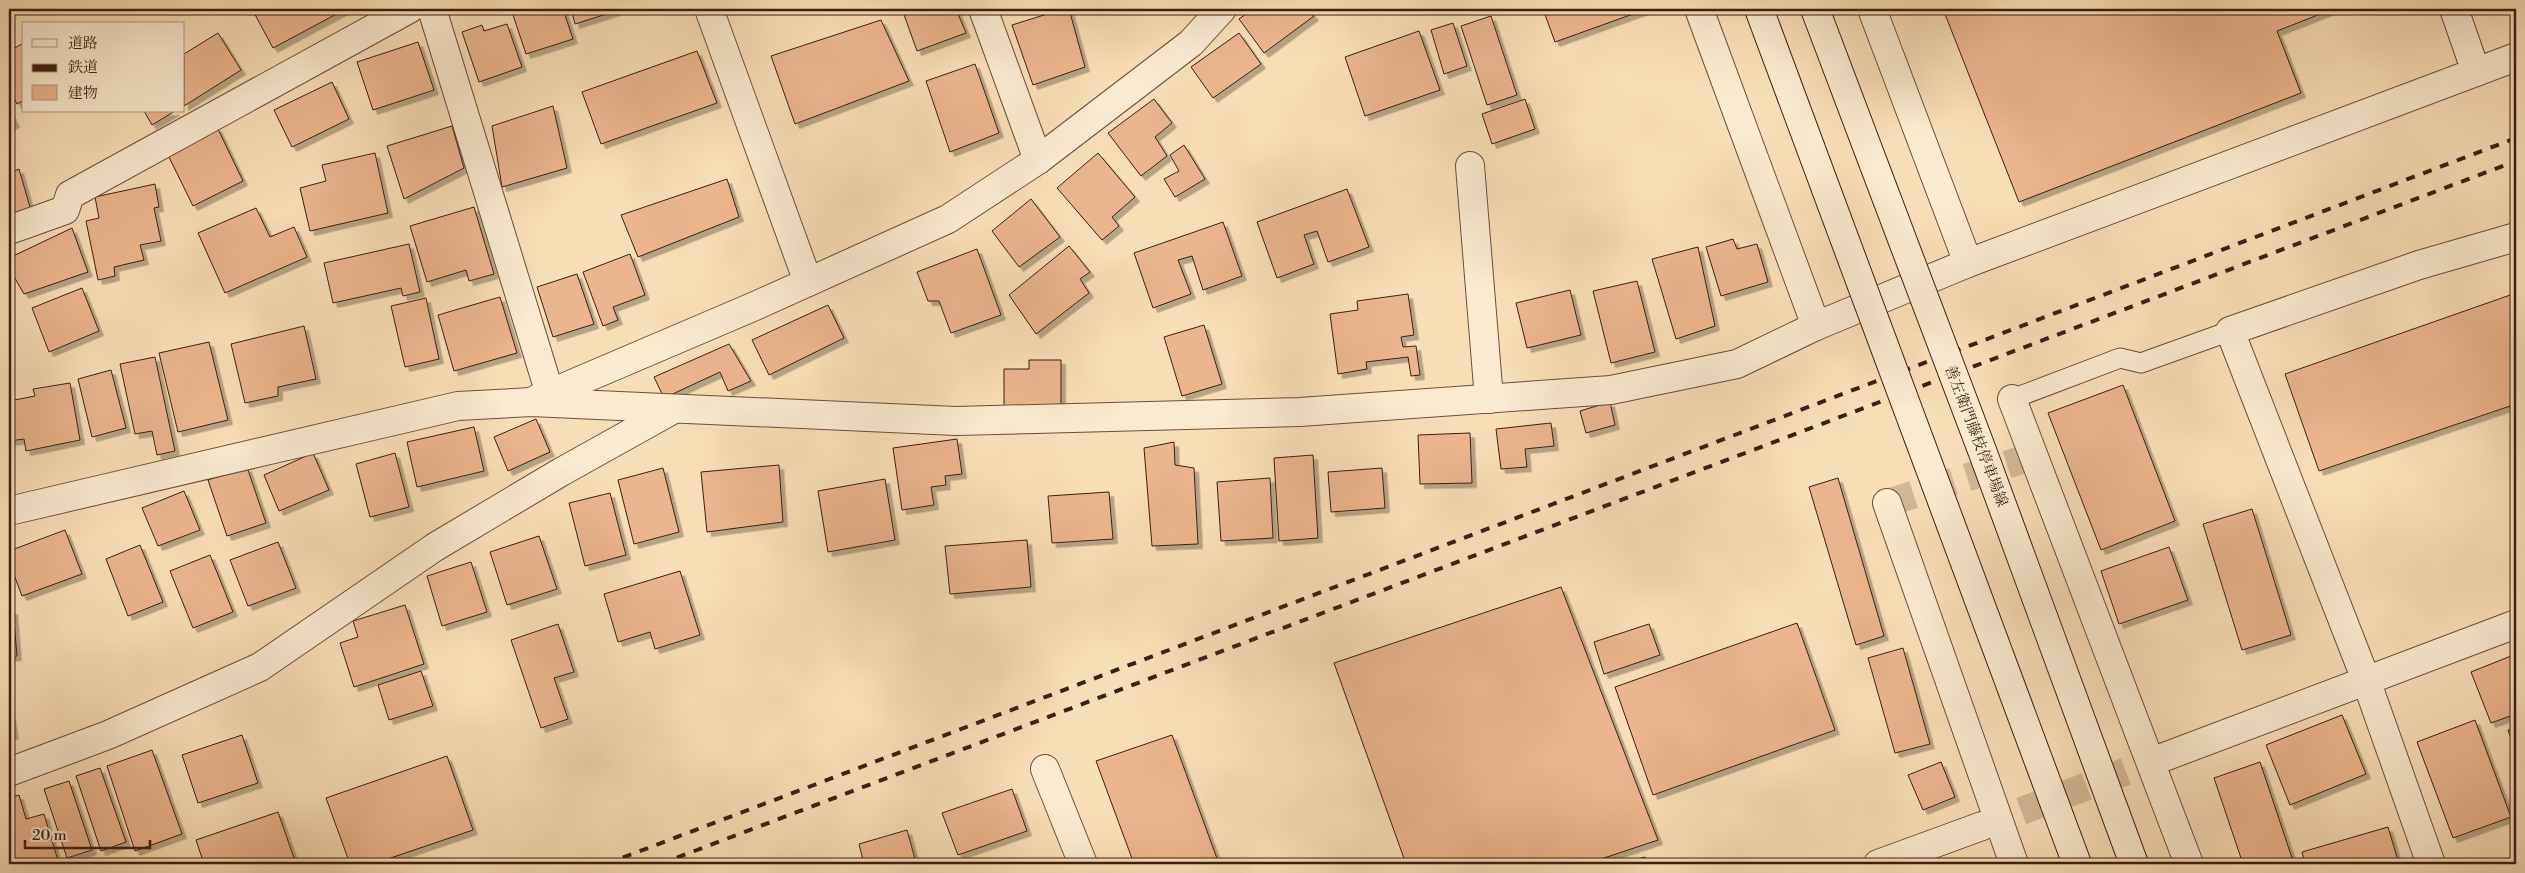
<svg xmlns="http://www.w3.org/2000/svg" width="2525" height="873" viewBox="0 0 2525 873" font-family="'Libre Bodoni','Noto Serif JP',serif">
  <defs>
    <filter id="shadow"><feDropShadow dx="4.5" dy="4.5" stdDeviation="0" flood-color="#0004"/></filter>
  </defs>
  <rect width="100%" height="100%" fill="#f8deb6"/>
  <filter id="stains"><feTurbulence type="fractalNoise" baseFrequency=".004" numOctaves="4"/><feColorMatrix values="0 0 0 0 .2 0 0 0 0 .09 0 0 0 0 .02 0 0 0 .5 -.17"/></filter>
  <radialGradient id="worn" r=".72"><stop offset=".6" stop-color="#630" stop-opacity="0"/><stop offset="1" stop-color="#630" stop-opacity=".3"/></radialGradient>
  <!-- building -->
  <g fill="#ebb58d" stroke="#3b1f13" filter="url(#shadow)">
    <polygon points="252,9 343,9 344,10 273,48"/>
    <polygon points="511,9 563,9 573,39 526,54"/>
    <polygon points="571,9 622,9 575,24"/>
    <polygon points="902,9 956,9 966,33 917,51"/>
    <polygon points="1063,9 1069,9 1085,67 1033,85 1012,25"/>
    <polygon points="1253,9 1308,9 1314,16 1264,53 1239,19"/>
    <polygon points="1543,9 1647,9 1555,42"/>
    <polygon points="1943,9 2333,9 2277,31 2301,93 2019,202"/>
    <polygon points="1491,16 1517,95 1487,105 1461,26"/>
    <polygon points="881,20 909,81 795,124 771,56"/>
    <polygon points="1453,23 1467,66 1444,74 1431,30"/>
    <polygon points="507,24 522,67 479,82 462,32 482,25 484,31"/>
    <polygon points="1419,31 1440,90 1365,116 1345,57"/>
    <polygon points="218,33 241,70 184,106 184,54"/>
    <polygon points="1239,33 1261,64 1213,98 1191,67"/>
    <polygon points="418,42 434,90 373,110 357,62"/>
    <polygon points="24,43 24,100 17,104 9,87 9,51"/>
    <polygon points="697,51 717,103 601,144 582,92"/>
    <polygon points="975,64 999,133 950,152 926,81"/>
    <polygon points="332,82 349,119 292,147 274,110"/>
    <polygon points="1154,99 1172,123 1155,137 1167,156 1141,176 1108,133"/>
    <polygon points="1525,99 1535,129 1492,144 1482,114"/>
    <polygon points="553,106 567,168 502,187 492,126"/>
    <polygon points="9,110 15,123 9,126"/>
    <polygon points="144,111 175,111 152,125"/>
    <polygon points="452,126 464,168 404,199 387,146"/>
    <polygon points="217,127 243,181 193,206 166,151"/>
    <polygon points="1184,145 1205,179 1175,197 1164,179 1179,171 1170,155"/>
    <polygon points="375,153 388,213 310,231 300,188 326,181 322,165"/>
    <polygon points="1098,153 1135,197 1112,217 1119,226 1102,240 1057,188"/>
    <polygon points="19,169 32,214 9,221 9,173"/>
    <polygon points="727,179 739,217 638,257 621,215"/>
    <polygon points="155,184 159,207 154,208 161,241 140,245 144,260 114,267 115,276 98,280 86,221 99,218 95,197"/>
    <polygon points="1347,189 1369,247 1328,262 1317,231 1304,235 1314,264 1277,278 1257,222"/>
    <polygon points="1031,199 1060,237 1019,267 992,231"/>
    <polygon points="474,207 494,274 469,281 466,270 427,282 410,226"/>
    <polygon points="256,208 270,237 294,227 307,257 225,293 198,233"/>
    <polygon points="1223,222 1242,276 1203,290 1192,256 1178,260 1191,294 1153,308 1134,253"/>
    <polygon points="72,228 88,272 24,294 9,268 9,258"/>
    <polygon points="1733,239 1737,249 1757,244 1768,282 1721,296 1706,247"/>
    <polygon points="409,244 420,292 403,296 401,288 333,303 324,263"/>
    <polygon points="1069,246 1090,272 1080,279 1089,293 1036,334 1009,295"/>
    <polygon points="1698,247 1715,326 1676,339 1652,259"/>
    <polygon points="977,249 1001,315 951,333 939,301 928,301 917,272"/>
    <polygon points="630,254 645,295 613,307 618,320 603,326 583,272"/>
    <polygon points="577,274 594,324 553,337 537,287"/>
    <polygon points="1637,281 1655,352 1611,363 1593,291"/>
    <polygon points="82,288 99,331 49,352 32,308"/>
    <polygon points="1570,290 1581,335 1527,348 1516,303"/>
    <polygon points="2516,293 2516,404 2319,471 2285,374"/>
    <polygon points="1408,294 1414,335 1401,337 1403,347 1416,346 1420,375 1411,376 1408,357 1366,362 1367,369 1338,374 1330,314 1358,310 1357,301"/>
    <polygon points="500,297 517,353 454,371 438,315"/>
    <polygon points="426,298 439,359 405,367 391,306"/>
    <polygon points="828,305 844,338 769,375 752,340"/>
    <polygon points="1204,325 1222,384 1182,396 1164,337"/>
    <polygon points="304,326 316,379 278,387 278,396 245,403 231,344"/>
    <polygon points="209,342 228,420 178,432 159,353"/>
    <polygon points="729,344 751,381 728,391 720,372 664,398 654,377"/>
    <polygon points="155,357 175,451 157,455 152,431 135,434 120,364"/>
    <polygon points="1029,360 1061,360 1061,411 1004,410 1004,369 1029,369"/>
    <polygon points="111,370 126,428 92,437 78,379"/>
    <polygon points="70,383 80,440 26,451 24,439 9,441 9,401 35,396 33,389"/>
    <polygon points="2123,385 2175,521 2101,550 2048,413"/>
    <polygon points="1610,402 1615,425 1586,433 1580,411"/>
    <polygon points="536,419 550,452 508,471 494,437"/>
    <polygon points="1551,423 1554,446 1525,449 1527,467 1501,469 1496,429"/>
    <polygon points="474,427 484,471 417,487 407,442"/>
    <polygon points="1470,433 1472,483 1420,484 1418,435"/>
    <polygon points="957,439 962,474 945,476 946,485 931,487 934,505 902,510 893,448"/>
    <polygon points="1174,442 1175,465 1194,468 1198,544 1152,546 1144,448"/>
    <polygon points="313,453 329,490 279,511 264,475"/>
    <polygon points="395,453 409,507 370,517 356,464"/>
    <polygon points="1313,455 1318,538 1279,541 1274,458"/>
    <polygon points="779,465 783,522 707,532 701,472"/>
    <polygon points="247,467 266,523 227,536 208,480"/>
    <polygon points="663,468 679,532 634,544 618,480"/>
    <polygon points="1382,468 1385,508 1331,512 1328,472"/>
    <polygon points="1270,478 1273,538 1221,541 1217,482"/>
    <polygon points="1838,478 1884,636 1856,645 1809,487"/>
    <polygon points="885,479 895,540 828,552 818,491"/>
    <polygon points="184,491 200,530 158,546 142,508"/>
    <polygon points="1109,492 1113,539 1052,543 1048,496"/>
    <polygon points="610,493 626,555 585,566 569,503"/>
    <polygon points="2252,509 2291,635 2242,650 2203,524"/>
    <polygon points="65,530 82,574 22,596 9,561 9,551"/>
    <polygon points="539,536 557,589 507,605 490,552"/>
    <polygon points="1027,540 1031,587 950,594 945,546"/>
    <polygon points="278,542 296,588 248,606 230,560"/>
    <polygon points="140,545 163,602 128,616 106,559"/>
    <polygon points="2169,547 2188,600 2119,624 2101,571"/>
    <polygon points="210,555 233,612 193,628 170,571"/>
    <polygon points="471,562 487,612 442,626 427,576"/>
    <polygon points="680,571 700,635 655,649 650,632 618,642 604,594"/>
    <polygon points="1561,587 1658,840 1586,864 1406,864 1334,663"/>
    <polygon points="405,605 424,664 354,687 340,643 358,637 353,621"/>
    <polygon points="13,610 17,656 9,657 9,611"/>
    <polygon points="1797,623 1835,730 1653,795 1615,687"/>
    <polygon points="558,624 574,672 554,678 568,719 541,728 511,640"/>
    <polygon points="1649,624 1660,655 1604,674 1594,642"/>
    <polygon points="1903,648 1930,744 1895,753 1868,658"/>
    <polygon points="2516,654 2516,714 2491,723 2471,672"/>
    <polygon points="421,671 433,706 389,720 378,685"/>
    <polygon points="9,704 14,735 9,735"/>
    <polygon points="2342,715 2366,774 2290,805 2266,745"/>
    <polygon points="2475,720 2511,817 2453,838 2417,742"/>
    <polygon points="2516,728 2516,755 2508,730"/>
    <polygon points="242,735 258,783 198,803 182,755"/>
    <polygon points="1172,735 1219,864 1134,864 1096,761"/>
    <polygon points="152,750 182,834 135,851 107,766"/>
    <polygon points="447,756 473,830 373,864 350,864 326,798"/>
    <polygon points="1941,762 1955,797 1923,810 1908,775"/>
    <polygon points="2260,762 2294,864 2243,864 2214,778"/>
    <polygon points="100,768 126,842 101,851 76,776"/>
    <polygon points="69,781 92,850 67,858 44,789"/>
    <polygon points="1012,789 1027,831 958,855 942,813"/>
    <polygon points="19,795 26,819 44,814 59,864 9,864 9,798"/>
    <polygon points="278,812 296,864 204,864 196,840"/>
    <polygon points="2388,827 2399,864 2305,864 2302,852"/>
    <polygon points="907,830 915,859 897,864 864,864 859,844"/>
    <polygon points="1645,857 1647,864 1618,864"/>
  </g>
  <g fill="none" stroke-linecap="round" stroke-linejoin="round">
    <!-- minor-tunnel -->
    <g stroke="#d2b895" stroke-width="28" stroke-dasharray="28 14" stroke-linecap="butt">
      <polyline points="1887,503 2034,456"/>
      <polyline points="1982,826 2151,762"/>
    </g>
    <defs>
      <polyline id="service" points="2012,399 2120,358 2141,363 2230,331"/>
      <g id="minor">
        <polyline points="432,9 550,394"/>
        <polyline points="709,9 808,282"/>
        <polyline points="983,9 1038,160"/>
        <polyline points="1699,9 1816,326"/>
        <polyline points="1872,9 1968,263"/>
        <polyline points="2454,9 2476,72"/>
        <polyline points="1470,166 1489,399"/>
        <polyline points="9,230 65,210 70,195 409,9"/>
        <polyline points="537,399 755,306 948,219 1038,160 1191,43 1222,9"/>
        <polyline points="2012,399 2189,864"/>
        <polyline points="1887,503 2014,864"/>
        <polyline points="9,511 458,406 531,402 956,421 1300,412 1611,390 1737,364 1816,326 1968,263 2516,57"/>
        <polyline points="2151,762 2516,624"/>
        <polyline points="1045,769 1083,864"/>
        <polyline points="9,772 108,735 260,667 435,547 561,472 674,409"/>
        <polyline points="1878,864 1982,826"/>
        <polyline points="2431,864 2366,680 2230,331 2419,265 2516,237"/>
      </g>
    </defs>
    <!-- service casing -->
    <use href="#service" stroke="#6a4f3c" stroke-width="21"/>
    <!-- minor casing -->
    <use href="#minor" stroke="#6a4f3c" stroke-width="30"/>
    <!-- service -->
    <use href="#service" stroke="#faead0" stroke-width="19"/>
    <!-- minor -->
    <use href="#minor" stroke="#faead0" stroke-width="28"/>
    <!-- rail -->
    <g stroke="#3b1f13" stroke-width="4" stroke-dasharray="9 9" stroke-linecap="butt">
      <polyline points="606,864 2516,138"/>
      <polyline points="660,864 2516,161"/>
    </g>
    <defs>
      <g id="secondary-bridge">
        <polyline points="1759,9 2077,864"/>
        <polyline points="1815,9 1983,453 2134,864"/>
      </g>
    </defs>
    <!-- secondary-bridge casing -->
    <use href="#secondary-bridge" stroke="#3b1f13" stroke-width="30" stroke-linecap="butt"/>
    <!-- secondary-bridge -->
    <use href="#secondary-bridge" stroke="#faead0" stroke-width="28"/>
  </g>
  <g text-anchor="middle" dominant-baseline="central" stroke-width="4.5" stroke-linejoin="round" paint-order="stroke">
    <!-- street labels -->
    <g font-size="15" fill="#3b1f13" stroke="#faead0">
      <text transform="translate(1976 436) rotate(69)">善左衛門藤枝停車場線</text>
    </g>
  </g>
  <!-- margin -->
  <rect width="2525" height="873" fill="none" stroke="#f8deb6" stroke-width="30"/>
  <rect x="10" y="10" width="2505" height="853" fill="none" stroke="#3b1f13" stroke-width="2.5"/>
  <rect x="15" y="15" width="2495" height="843" fill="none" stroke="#3b1f13"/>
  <!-- legend -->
  <rect x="22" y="22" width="162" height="90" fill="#faead0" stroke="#ae9984"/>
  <rect x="32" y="39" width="25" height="8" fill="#faead0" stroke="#ae9984"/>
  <text x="68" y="48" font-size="15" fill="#3b1f13">道路</text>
  <rect x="32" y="64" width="25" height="8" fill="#3b1f13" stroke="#ae9984"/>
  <text x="68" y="72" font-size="15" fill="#3b1f13">鉄道</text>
  <rect x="32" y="85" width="25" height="15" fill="#ebb58d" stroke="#ae9984"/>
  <text x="68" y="98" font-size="15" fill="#3b1f13">建物</text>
  <!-- scale -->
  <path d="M25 840v8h125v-8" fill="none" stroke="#3b1f13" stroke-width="2.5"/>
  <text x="32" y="840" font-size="15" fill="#3b1f13" stroke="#faead0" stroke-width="4" paint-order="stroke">20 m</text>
  <rect width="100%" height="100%" filter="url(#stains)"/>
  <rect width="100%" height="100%" fill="url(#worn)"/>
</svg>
